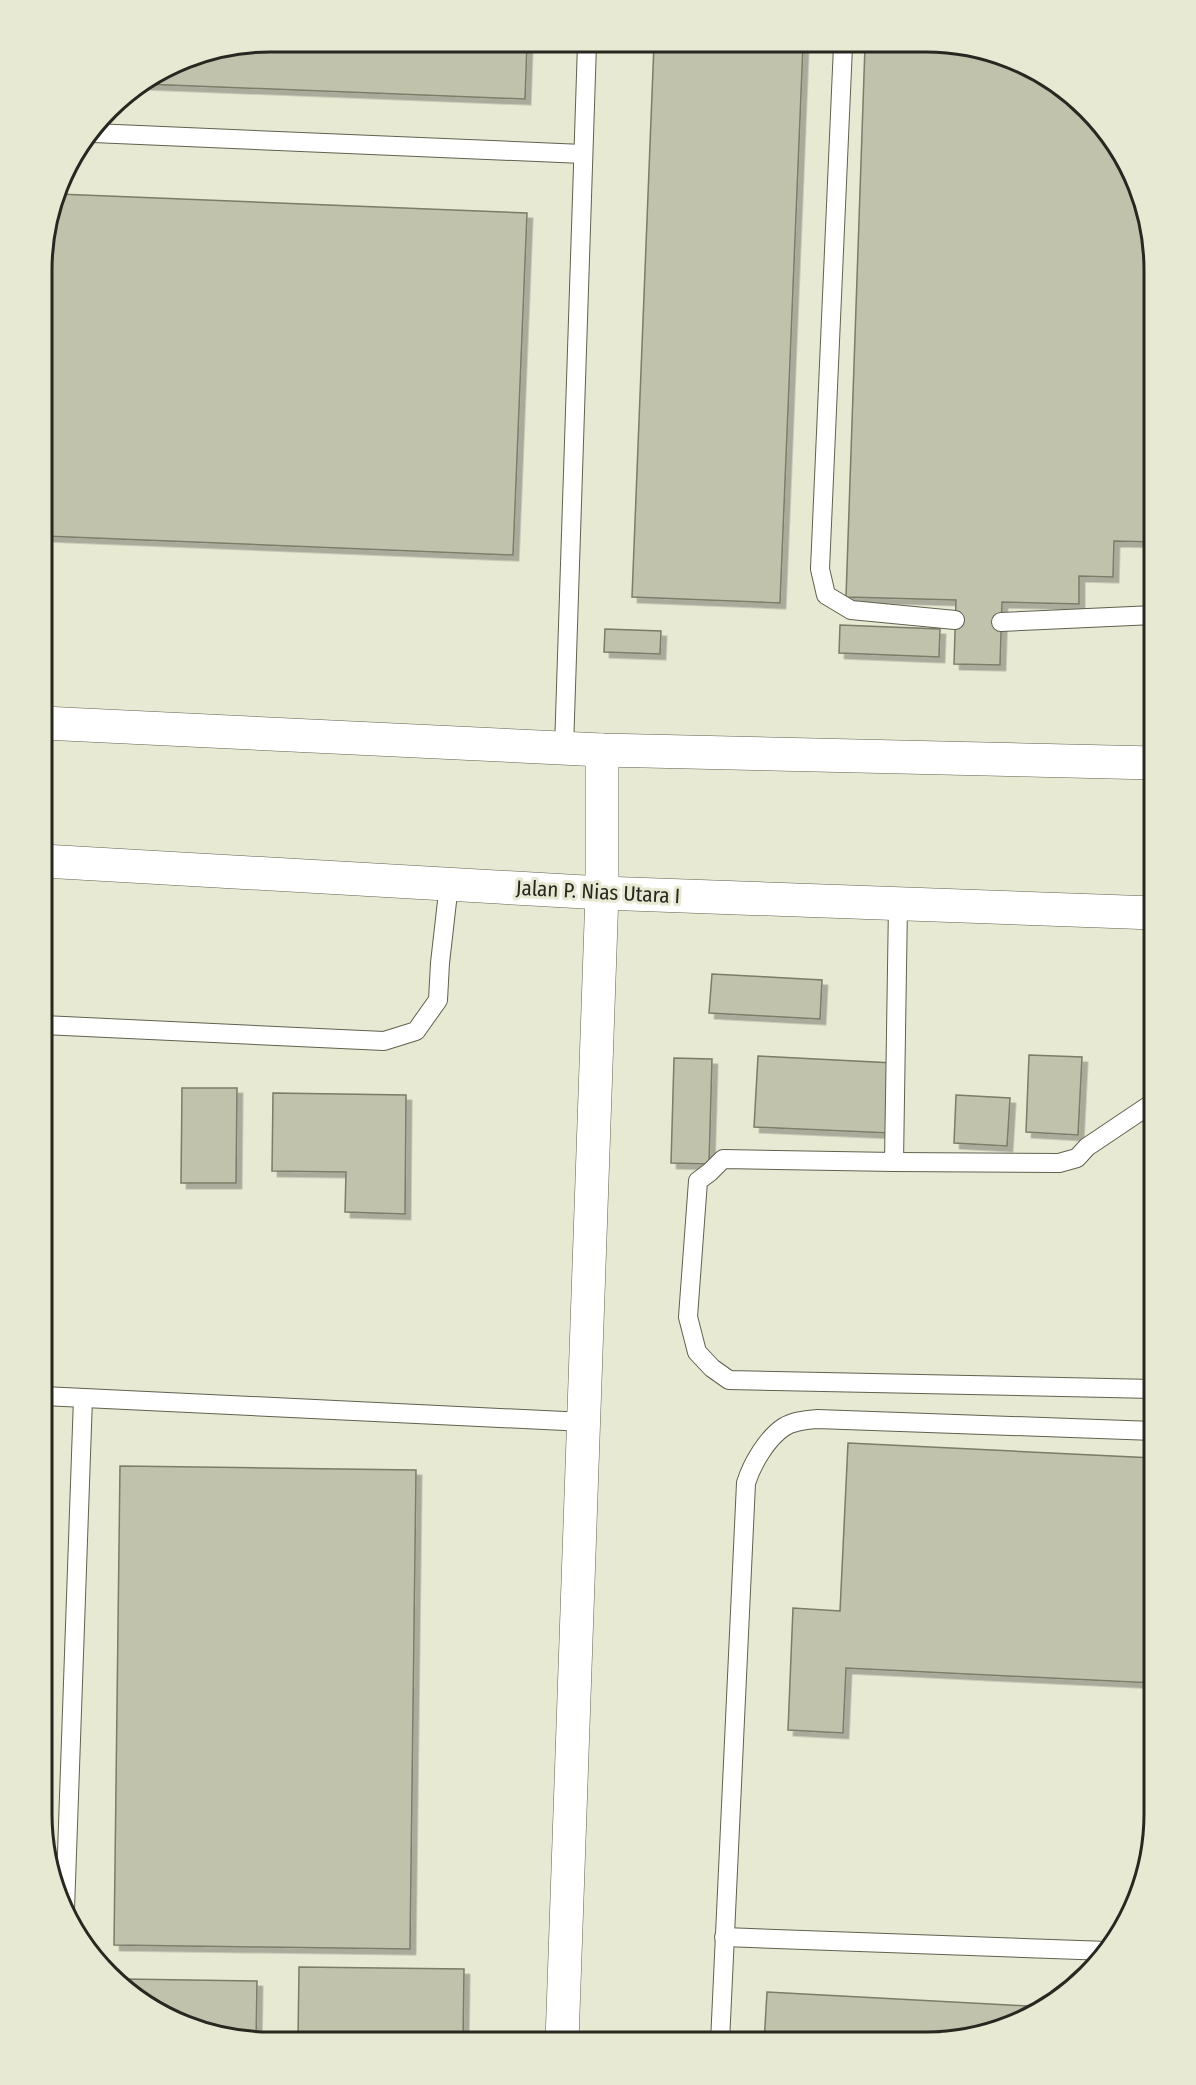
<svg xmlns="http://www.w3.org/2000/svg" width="1196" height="2085" viewBox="0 0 1196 2085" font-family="'Fira Sans Condensed',sans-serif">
  <defs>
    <filter id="shadow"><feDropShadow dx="5.5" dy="5.5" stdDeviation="0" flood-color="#0004"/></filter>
  </defs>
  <rect width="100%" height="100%" fill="#e8e9d3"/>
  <!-- building -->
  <g fill="#c0c2ac" stroke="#7b7c68" stroke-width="1.5" filter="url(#shadow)">
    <polygon points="271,42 527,44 525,99 144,84 183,59"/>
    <polygon points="654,44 803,45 780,603 632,597"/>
    <polygon points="865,46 970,46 1026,65 1076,99 1115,143 1142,197 1154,271 1154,542 1114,541 1113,577 1079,576 1079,604 1002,602 1000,665 954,664 956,600 846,597"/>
    <polygon points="58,194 527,213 513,555 44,536 44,241"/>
    <polygon points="840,625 940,629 939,657 839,653"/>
    <polygon points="605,629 661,631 660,654 604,652"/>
    <polygon points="712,974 822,980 820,1019 709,1013"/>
    <polygon points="1029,1055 1082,1057 1078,1135 1026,1132"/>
    <polygon points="758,1056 894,1063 890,1133 754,1127"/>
    <polygon points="674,1058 712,1059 709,1164 671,1163"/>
    <polygon points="182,1088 237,1088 236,1183 181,1183"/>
    <polygon points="273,1093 406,1095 405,1214 345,1212 346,1172 272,1171"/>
    <polygon points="956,1095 1010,1098 1007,1146 954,1143"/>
    <polygon points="848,1443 1154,1458 1154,1683 846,1668 843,1733 788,1730 793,1608 840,1611"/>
    <polygon points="120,1466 416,1470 410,1949 114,1945"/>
    <polygon points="299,1967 464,1969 463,2042 298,2041"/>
    <polygon points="123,1979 257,1981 256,2041 241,2041 183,2025 131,1996 123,1987"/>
    <polygon points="767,1992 1048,2007 999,2031 925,2043 764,2043"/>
  </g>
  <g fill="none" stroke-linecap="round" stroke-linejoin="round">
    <defs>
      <g id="lane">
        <polyline points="843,46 820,569 826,595 851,610 955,620"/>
        <polyline points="93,133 583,154"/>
        <polyline points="1001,622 1154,615"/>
        <polyline points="564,748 587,44"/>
        <polyline points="898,904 894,1162 723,1159 710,1172 698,1181 688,1317 697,1352 712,1368 729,1380 1154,1389"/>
        <polyline points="43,1025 384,1041 416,1031 438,1000 440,963 449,884"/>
        <polyline points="894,1162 1059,1163 1077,1158 1087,1147 1154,1102"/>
        <polyline points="43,1396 585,1422"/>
        <polyline points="65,1910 83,1398"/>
        <polyline points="724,1937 1108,1951"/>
        <path d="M720,2042L746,1483C752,1464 767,1438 784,1427C793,1421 806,1420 817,1419L1154,1431"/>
      </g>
      <g id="street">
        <polyline points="43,723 602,750 1154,763"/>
        <polyline points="43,861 602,893 1154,913"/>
        <polyline points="562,2042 602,893 602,750"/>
      </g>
    </defs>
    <!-- lane casing -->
    <use href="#lane" stroke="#60614e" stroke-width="20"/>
    <!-- street casing -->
    <use href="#street" stroke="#60614e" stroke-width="34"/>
    <!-- lane -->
    <use href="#lane" stroke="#fff" stroke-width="18"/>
    <!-- street -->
    <use href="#street" stroke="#fff" stroke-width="33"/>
  </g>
  <g text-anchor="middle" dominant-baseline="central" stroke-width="6" stroke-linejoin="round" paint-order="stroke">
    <!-- street labels -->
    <g font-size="21" fill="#282820" stroke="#e8e9d3">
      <text transform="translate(598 892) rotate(3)">Jalan P. Nias Utara I</text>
    </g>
  </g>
  <!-- crop -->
  <path d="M0 0H1196V2085H0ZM270 52H926A218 218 0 0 1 1144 270V1814A218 218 0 0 1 926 2032H270A218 218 0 0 1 52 1814V270A218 218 0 0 1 270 52Z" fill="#e8e9d3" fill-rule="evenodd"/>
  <path fill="none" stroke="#282820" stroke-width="3" d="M270 52H926A218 218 0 0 1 1144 270V1814A218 218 0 0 1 926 2032H270A218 218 0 0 1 52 1814V270A218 218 0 0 1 270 52Z"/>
</svg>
